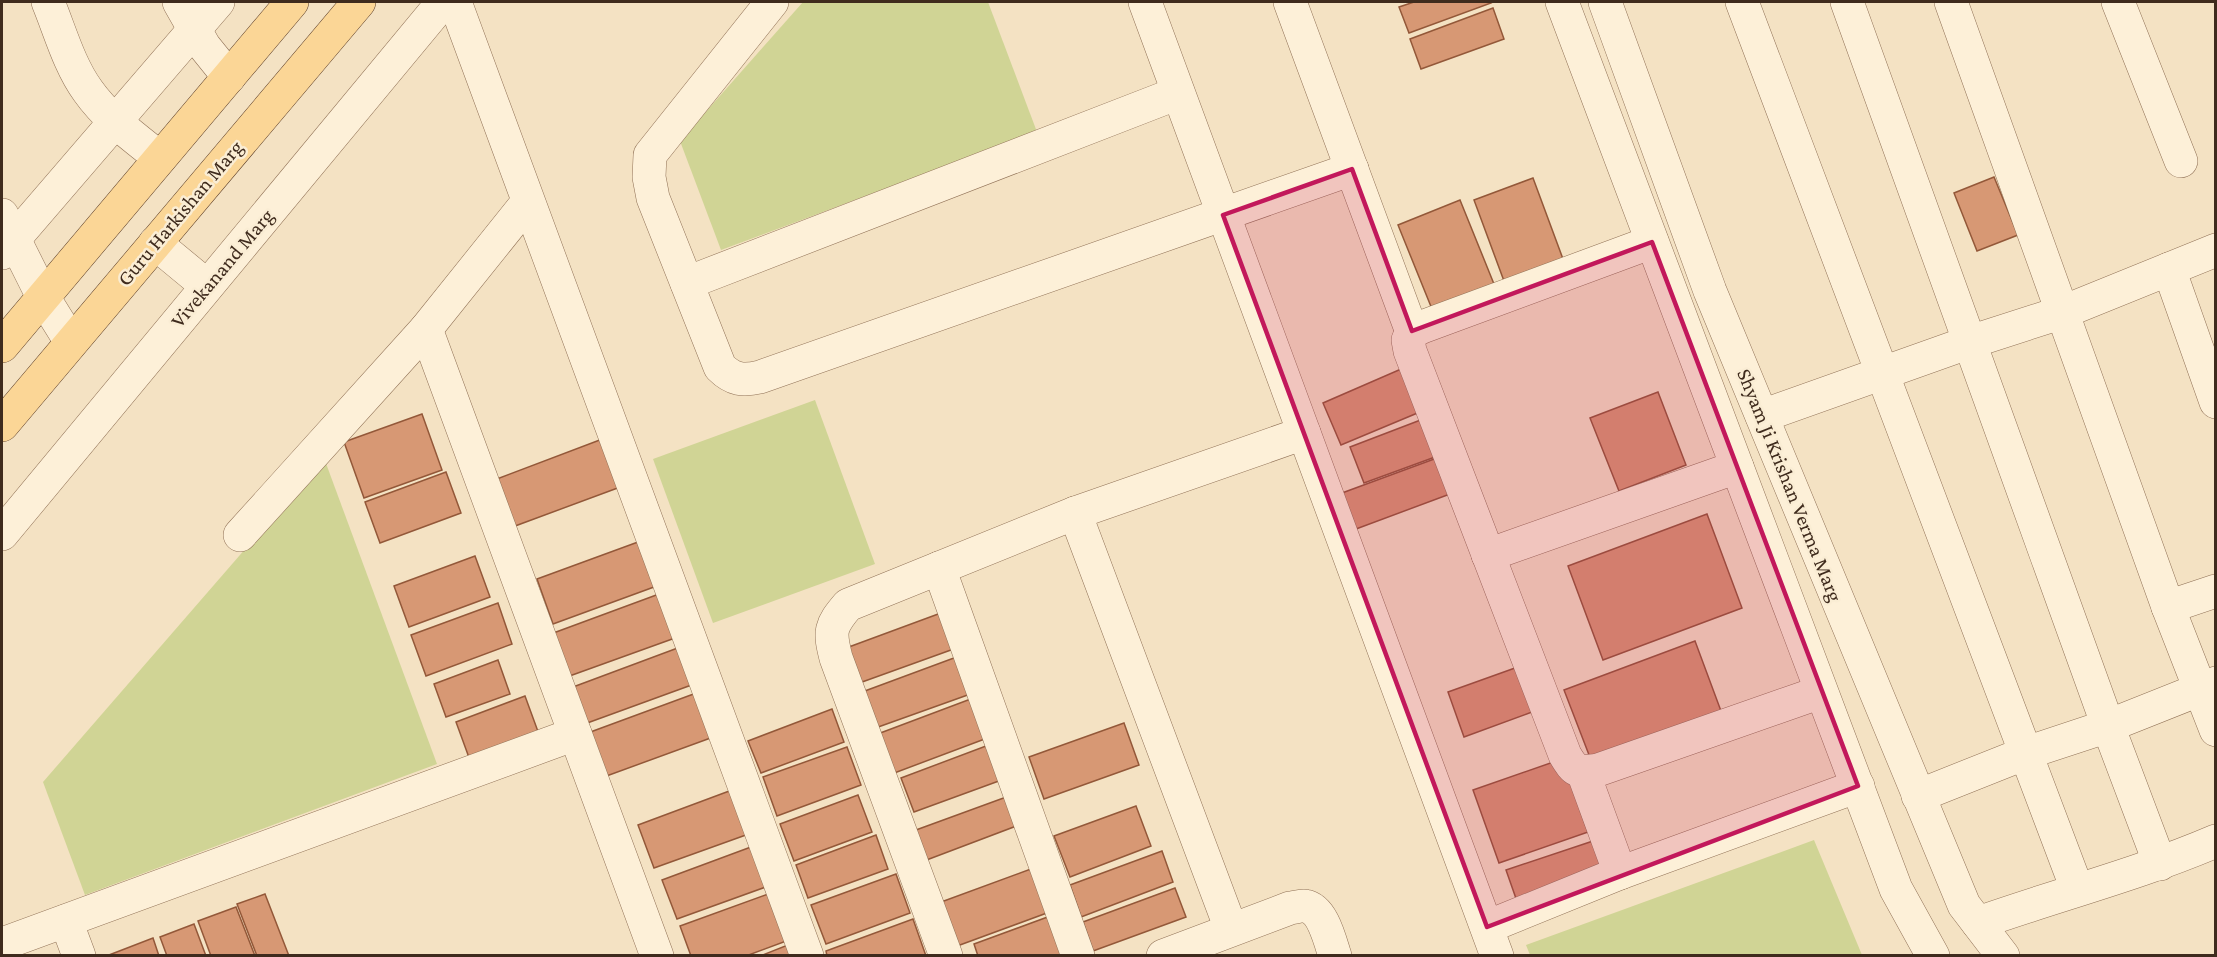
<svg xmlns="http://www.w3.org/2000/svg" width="2217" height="957" viewBox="0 0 2217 957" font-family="'Crimson Pro',serif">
  <rect width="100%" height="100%" fill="#f4e2c3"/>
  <!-- green -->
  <g fill="#d0d495">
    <polygon points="803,2 988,2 1037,132 721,250 680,141"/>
    <polygon points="815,400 875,564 713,623 653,459"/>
    <polygon points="324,458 437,764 85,895 43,782"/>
    <polygon points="1814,840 1862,955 1530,955 1526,945"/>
  </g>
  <!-- building -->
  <g fill="#d79874" stroke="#935839" stroke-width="1.5">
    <polygon points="1414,2 1490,2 1491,3 1409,33 1399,7"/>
    <polygon points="1493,8 1504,39 1421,69 1410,39"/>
    <polygon points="1994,177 2018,235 1977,251 1954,193"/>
    <polygon points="1533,178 1563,259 1504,281 1474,200"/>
    <polygon points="1460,200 1494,284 1432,309 1398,225"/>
    <polygon points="1408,366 1427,409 1341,445 1323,403"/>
    <polygon points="1658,392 1686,465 1619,491 1590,418"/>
    <polygon points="422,414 442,470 364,498 344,442"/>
    <polygon points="1431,416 1446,453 1364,483 1350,447"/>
    <polygon points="605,438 623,486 507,529 489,482"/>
    <polygon points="1445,455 1458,491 1356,529 1342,493"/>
    <polygon points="446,472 461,513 380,543 365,502"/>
    <polygon points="1707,514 1742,608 1603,660 1568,566"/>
    <polygon points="638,542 654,587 553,624 537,579"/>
    <polygon points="475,556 490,597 409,627 394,586"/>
    <polygon points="659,594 675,638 564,678 548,635"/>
    <polygon points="498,603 512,644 426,676 411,635"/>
    <polygon points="949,610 962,646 851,686 838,651"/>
    <polygon points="1695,641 1721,711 1591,760 1564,690"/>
    <polygon points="683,646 697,683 579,726 565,690"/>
    <polygon points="962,655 976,692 867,731 854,695"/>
    <polygon points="498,660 510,694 446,717 434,684"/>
    <polygon points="1515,668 1532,712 1464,737 1448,692"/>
    <polygon points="699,692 716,736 601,778 585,734"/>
    <polygon points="525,696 540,737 471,763 456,722"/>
    <polygon points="976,697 990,737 889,775 875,735"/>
    <polygon points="832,709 844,742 761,773 748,741"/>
    <polygon points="1124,723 1139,765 1044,799 1029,757"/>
    <polygon points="994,743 1007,778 914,812 901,778"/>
    <polygon points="847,747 861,785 777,816 763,777"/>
    <polygon points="1562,759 1588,832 1499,863 1473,790"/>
    <polygon points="740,787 757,831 654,868 638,825"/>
    <polygon points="858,795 872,832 794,861 780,824"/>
    <polygon points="1009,796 1019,825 916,864 905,834"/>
    <polygon points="1136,806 1151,846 1070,877 1054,836"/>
    <polygon points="876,835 888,869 808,898 796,865"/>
    <polygon points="1593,841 1605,878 1519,907 1506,870"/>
    <polygon points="759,844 774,884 677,919 662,880"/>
    <polygon points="1162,851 1173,882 1081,917 1070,885"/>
    <polygon points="1039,866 1055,910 949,949 933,905"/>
    <polygon points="896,874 910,913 826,944 811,905"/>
    <polygon points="1175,888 1186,917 1093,951 1083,922"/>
    <polygon points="779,890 797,937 746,956 691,956 680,926"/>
    <polygon points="265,894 289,956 257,956 237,904"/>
    <polygon points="236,907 255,956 211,956 198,921"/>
    <polygon points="1053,915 1068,956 978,956 974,944"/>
    <polygon points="913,919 926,956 827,956 826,951"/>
    <polygon points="194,924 206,956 167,956 160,937"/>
    <polygon points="153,938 159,956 109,955"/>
    <polygon points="798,941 804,956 760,956"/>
  </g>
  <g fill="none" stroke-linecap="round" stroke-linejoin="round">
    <defs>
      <g id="minor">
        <path d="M48,2C60,31 69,65 88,91C107,118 135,138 160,158"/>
        <polyline points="179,2 204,46 229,77"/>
        <polyline points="455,2 807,956"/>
        <path d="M772,2L650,155L649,177L653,198L720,367C733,380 743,381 760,377L1352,169"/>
        <polyline points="1145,2 1497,956"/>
        <polyline points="1290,2 1412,332"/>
        <polyline points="1562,2 1896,889 1933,956"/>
        <polyline points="1605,2 1710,291 1964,905 2003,956"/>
        <polyline points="1742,2 2077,889"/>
        <polyline points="1847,2 2108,726 2160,864"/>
        <polyline points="1951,2 2168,607 2216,730"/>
        <polyline points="2118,2 2181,161"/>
        <polyline points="2,215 43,297 71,342"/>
        <path d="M1652,242L1422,327L1412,332L1408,340L1410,351L1565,755C1575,772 1578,773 1598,770L1821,692"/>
        <polyline points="155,243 207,286"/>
        <polyline points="2,253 218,2"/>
        <polyline points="2169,269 2216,402"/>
        <polyline points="687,283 1178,93"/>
        <polyline points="426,329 657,956"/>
        <polyline points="1762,416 1970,342 2063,312 2216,250"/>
        <polyline points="1075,513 1231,929"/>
        <polyline points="2,534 443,2"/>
        <polyline points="240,535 426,329 527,203"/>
        <polyline points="1488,555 1737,467"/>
        <polyline points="939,568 1078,956"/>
        <polyline points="2168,607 2216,591"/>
        <polyline points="1583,772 1620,873"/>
        <polyline points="1918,796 2026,753 2108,726 2216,683"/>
        <polyline points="66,921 79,956"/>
        <path d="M1978,923C2057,895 2139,874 2216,841"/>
        <polyline points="1487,927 1620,873 1858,786"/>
        <polyline points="2,944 575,734"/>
        <path d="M946,956L836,658C829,631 830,626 848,605L1075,513L1304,433"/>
        <path d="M1163,956L1290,908C1294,908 1301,905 1305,906C1323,909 1330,941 1335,956"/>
      </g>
      <g id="major">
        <polyline points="2,346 292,2"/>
        <polyline points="2,425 359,2"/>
      </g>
    </defs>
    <!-- minor casing -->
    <use href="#minor" stroke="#917257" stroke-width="34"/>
    <!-- major casing -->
    <use href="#major" stroke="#5e402b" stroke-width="34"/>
    <!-- minor -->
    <use href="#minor" stroke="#fdf0d8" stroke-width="33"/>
    <!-- major -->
    <use href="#major" stroke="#fbd696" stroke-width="33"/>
  </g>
  <!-- marked area -->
  <path fill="#c2185b" fill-opacity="0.2" stroke="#c2185b" stroke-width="4.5" stroke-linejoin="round" d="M1352,169L1412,331L1652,242L1858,786L1487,927L1223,215Z"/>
  <g text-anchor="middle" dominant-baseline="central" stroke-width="5" stroke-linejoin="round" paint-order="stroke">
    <!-- street labels -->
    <g font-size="21" fill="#3f2b1d" stroke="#faedd4">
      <text transform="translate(180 213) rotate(-50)">Guru Harkishan Marg</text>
      <text transform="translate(222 268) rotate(-50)">Vivekanand Marg</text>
      <text transform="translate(1790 485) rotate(68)">Shyam Ji Krishan Verma Marg</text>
    </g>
  </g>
  <!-- border -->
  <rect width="2217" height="957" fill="none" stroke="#3f2b1d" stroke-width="6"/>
</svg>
